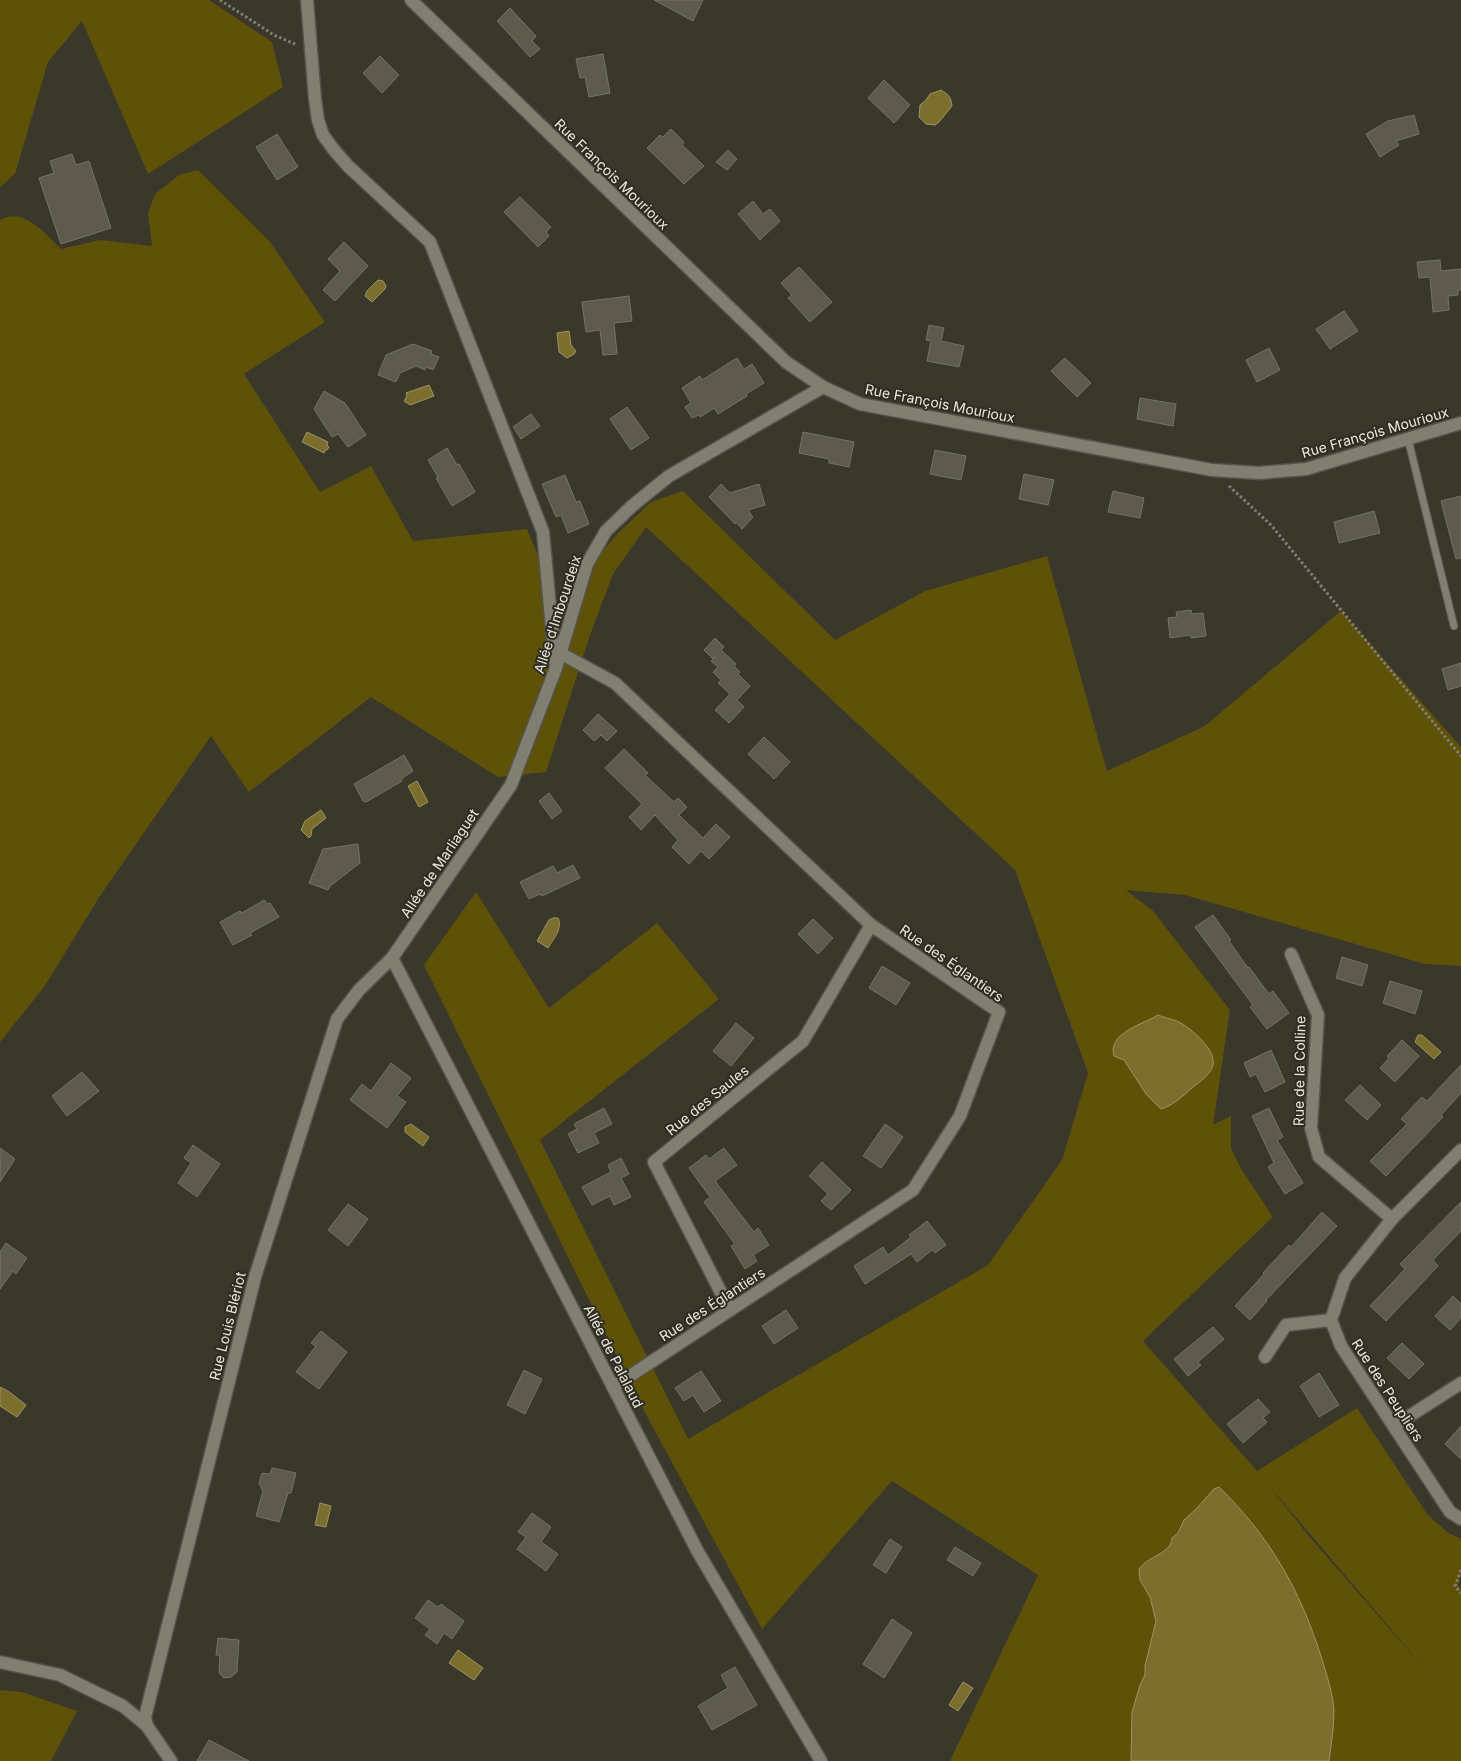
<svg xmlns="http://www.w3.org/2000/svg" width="1461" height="1761" viewBox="0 0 1461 1761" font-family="Inter,sans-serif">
  <rect width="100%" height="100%" fill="#3a372b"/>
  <!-- green -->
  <g fill="#5e5209" fill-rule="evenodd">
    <polygon points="0,0 209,0 272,42 283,87 148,174 82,21 48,62 15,174 0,187"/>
    <path d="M198,170L270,242L325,322L244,374L320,492L371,466L413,541L527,529L559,606L616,535L651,502L683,491L835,640L925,591L1047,556L1107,771L1205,726L1341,611L1461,747V966L1425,964L1185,895L1126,890L1153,911L1230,1010L1213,1125L1231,1116V1148L1240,1167L1273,1217L1143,1341L1257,1471L1357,1408L1427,1514L1447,1532L1461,1539V1576L1458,1585L1461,1589V1761H950L1038,1575L892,1481L762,1629L643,1409L424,965L476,892L549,1008L657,923L719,999L540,1140L688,1439L988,1265L1062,1160L1088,1073L1015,870L646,527L613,574L590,635L546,772L498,777L371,697L249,792L211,736L100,896L44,987L0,1042V220C24,206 45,234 61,249L100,240L152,246L148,213L155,194L179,175ZM1270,1487L1436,1682L1308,1535Z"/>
    <polygon points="0,1690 22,1692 77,1711 51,1761 0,1761"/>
  </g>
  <!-- water -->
  <g fill="#7c6f2d" stroke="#9d9463">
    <path d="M941,90C949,95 951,97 952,106L939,122L935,125L926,124L919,117L920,105L926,100L930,94Z"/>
    <polygon points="378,280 383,281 386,286 385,289 372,302 365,296 367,291"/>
    <polygon points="569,331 571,345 576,351 574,354 567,358 559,352 557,333"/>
    <polygon points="429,385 434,396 410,405 404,401 407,396 406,393"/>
    <polygon points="307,432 328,442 327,445 329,447 327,450 325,450 324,453 302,442"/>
    <polygon points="417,781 428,802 419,807 408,786"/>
    <polygon points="321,810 326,818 312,829 311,836 309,838 301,830 305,821"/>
    <path d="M553,918H558C563,928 554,938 548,948L537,941L549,920Z"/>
    <path d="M1158,1015C1165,1018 1171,1019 1177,1021C1190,1027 1220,1052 1212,1068C1208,1076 1200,1082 1193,1087C1183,1096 1174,1105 1161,1109L1146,1094L1124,1060L1114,1056C1107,1033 1144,1024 1158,1015Z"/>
    <polygon points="1418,1035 1422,1035 1441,1052 1434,1059 1415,1042"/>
    <polygon points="411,1124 429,1137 423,1146 405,1132 405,1127"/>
    <polygon points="0,1387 8,1391 26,1405 17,1417 0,1406"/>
    <path d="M1219,1487C1270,1537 1299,1588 1321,1656C1326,1673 1333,1693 1334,1711C1334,1728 1331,1745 1329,1761H1131L1132,1712L1140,1685L1145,1675V1666L1156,1621L1150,1597L1140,1580L1139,1569C1149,1555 1171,1554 1172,1538L1178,1533L1184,1520L1196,1509L1214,1489Z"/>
    <polygon points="320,1503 331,1506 326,1527 315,1525"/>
    <polygon points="458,1650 483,1668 474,1680 449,1663"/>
    <polygon points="963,1682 973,1688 958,1711 949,1705"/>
  </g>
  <!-- building -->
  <g fill="#5e5b4e" stroke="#767366">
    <polygon points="654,0 703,0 693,21"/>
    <polygon points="510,8 536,36 532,41 540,49 530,57 497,21"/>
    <polygon points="603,54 610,93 589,97 585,77 580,78 576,59"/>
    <polygon points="380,56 399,75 382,93 363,73"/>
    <polygon points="884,80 910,105 894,123 868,98"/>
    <polygon points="1414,115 1419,134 1396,141 1399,145 1380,157 1366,134 1388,121"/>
    <polygon points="671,129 684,142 682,145 704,166 684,184 647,148 660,135 663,137"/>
    <polygon points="277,134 298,167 277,180 256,147"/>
    <polygon points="728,150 737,159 727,170 716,162"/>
    <polygon points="72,154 76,165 89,161 111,228 61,244 39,178 54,173 50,161"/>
    <polygon points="520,197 551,227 546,232 549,236 538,247 504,212"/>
    <polygon points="753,201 763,214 770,209 780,221 760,240 738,214"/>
    <polygon points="344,242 368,266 335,301 323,290 340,271 328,259"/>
    <polygon points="1440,260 1441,271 1461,269 1461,290 1458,290 1458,295 1448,296 1449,310 1433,312 1430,277 1419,278 1417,262"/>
    <polygon points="799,267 832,302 810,322 788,298 792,295 781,283"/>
    <polygon points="629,296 632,321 614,323 617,354 603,355 600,330 586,332 582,302"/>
    <polygon points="1344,311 1358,331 1330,349 1316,329"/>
    <polygon points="929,325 944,328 941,341 964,346 959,367 927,361 931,341 926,340"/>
    <polygon points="413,344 432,351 431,354 439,357 433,370 426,367 425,370 416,366 400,373 396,382 378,375 386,355"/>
    <polygon points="1269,348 1280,370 1257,382 1246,360"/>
    <polygon points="737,358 744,369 752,364 764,383 746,394 747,396 718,414 714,408 700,417 699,415 692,418 685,407 691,403 682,388 700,376 702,380"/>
    <polygon points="1065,358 1091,383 1077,397 1051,371"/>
    <polygon points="324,391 345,403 366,435 348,447 338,434 332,437 314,409"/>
    <polygon points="1140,398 1176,404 1173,426 1137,419"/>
    <polygon points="627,407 649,438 631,450 610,419"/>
    <polygon points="531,414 540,426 521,439 513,427"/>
    <polygon points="803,432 854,442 849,467 829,463 829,459 799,453"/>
    <polygon points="447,448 457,465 459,464 475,492 452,506 436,478 438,477 428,460"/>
    <polygon points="935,450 966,456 961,480 930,474"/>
    <polygon points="1024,474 1054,480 1048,505 1019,499"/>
    <polygon points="565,475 576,502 580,501 589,524 568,533 561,515 556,517 542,484"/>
    <polygon points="721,484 730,493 759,484 765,505 748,510 753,517 742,529 736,522 735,524 709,497"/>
    <polygon points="1113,491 1144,498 1140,518 1108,512"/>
    <polygon points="1461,496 1461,558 1456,559 1441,501"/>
    <polygon points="1374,511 1380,533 1339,543 1334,522"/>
    <polygon points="1191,610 1192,614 1203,613 1206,636 1191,638 1190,635 1170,638 1168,618 1177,617 1176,612"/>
    <polygon points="715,638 724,647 721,650 736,664 734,666 740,672 738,674 750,686 737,700 744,707 729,723 715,710 730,694 718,683 721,680 713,672 718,667 711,661 716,656 713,659 704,650"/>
    <polygon points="1461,663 1461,686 1448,690 1442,669"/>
    <polygon points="598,714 617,731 607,741 601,735 594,741 583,730"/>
    <polygon points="764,737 790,762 774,779 748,754"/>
    <polygon points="624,749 648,773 645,775 674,802 678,798 687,807 679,815 703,838 716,824 730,837 709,859 701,851 689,864 672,847 678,840 655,815 641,830 629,817 642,804 605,768"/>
    <polygon points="404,755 413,771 401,779 402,781 366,802 363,801 354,784"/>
    <polygon points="549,793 562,811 552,819 539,801"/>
    <polygon points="358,844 360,863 330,886 328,890 309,883 323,849"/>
    <polygon points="573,865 580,878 542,896 540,894 529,899 520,882 553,866 557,873"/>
    <polygon points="264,900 268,904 270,903 279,917 250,933 252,935 233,945 220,922 240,911 242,913"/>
    <polygon points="1213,915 1231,940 1229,941 1248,968 1249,967 1269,994 1273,991 1289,1013 1267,1029 1250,1007 1253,1005 1195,927"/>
    <polygon points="813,919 833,938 818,954 798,934"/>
    <polygon points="1342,957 1368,965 1362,986 1336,978"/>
    <polygon points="882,966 910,983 896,1005 869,988"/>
    <polygon points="1390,981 1422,991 1415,1014 1383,1003"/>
    <polygon points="736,1023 754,1038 731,1066 713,1051"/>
    <polygon points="1402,1040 1419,1056 1395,1082 1380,1068 1389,1058 1387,1056"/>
    <polygon points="1271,1050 1285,1082 1265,1092 1256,1074 1250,1077 1244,1063"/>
    <polygon points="391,1063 411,1078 397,1096 406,1102 387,1128 350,1100 362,1084 371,1091"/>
    <polygon points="1461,1065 1461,1093 1441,1115 1443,1117 1386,1176 1370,1161 1407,1124 1401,1119 1422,1097 1427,1101"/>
    <polygon points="82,1072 99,1091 67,1116 52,1096"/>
    <polygon points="1360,1085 1381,1105 1367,1120 1345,1100"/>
    <polygon points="604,1108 612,1124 594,1133 599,1143 578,1153 568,1134 577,1129 574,1124"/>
    <polygon points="1269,1108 1283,1137 1277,1140 1303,1183 1285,1194 1268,1167 1274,1163 1252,1116"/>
    <polygon points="885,1124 903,1137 881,1168 863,1156"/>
    <polygon points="193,1145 220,1164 197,1197 178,1183 191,1163 184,1158"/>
    <polygon points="0,1148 15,1159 0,1182"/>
    <polygon points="724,1148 737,1165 715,1181 754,1232 758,1228 769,1245 753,1255 757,1261 745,1269 731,1246 735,1244 704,1202 710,1197 689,1168 706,1155 709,1159"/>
    <polygon points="621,1158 629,1174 621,1178 631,1197 614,1205 610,1196 592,1205 582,1187 611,1172 608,1165"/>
    <polygon points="822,1162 851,1190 831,1210 821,1201 828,1194 809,1176"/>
    <polygon points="1461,1202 1461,1231 1433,1260 1438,1266 1386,1321 1370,1306 1405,1269 1400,1264"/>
    <polygon points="348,1204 368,1219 348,1246 328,1230"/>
    <polygon points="1322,1212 1337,1226 1266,1300 1267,1301 1250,1320 1235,1306 1264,1274 1263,1273 1289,1245 1291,1247"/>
    <polygon points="927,1221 946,1245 935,1253 932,1250 917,1262 911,1254 865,1284 854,1266 883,1247 888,1255 911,1237 909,1235"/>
    <polygon points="6,1243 27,1258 16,1274 13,1271 0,1289 0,1252"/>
    <polygon points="1453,1296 1461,1304 1461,1318 1450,1330 1435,1316"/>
    <polygon points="786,1310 798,1328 774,1344 762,1326"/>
    <polygon points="1213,1327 1224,1339 1198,1362 1201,1365 1188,1376 1174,1359"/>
    <polygon points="321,1331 347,1352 319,1389 296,1372 316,1346 311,1343"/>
    <polygon points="1402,1343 1424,1364 1409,1379 1387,1358"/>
    <polygon points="524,1370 542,1379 525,1414 507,1405"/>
    <polygon points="701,1371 721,1401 704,1412 693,1395 684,1401 675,1388"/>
    <polygon points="1319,1373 1339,1405 1319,1417 1300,1386"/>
    <polygon points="1258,1399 1270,1412 1263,1418 1267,1422 1243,1443 1227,1424"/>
    <polygon points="1461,1426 1461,1459 1445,1444"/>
    <polygon points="272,1468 296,1473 291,1493 288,1493 279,1522 256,1516 263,1491 259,1483 262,1473 270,1474"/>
    <polygon points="532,1513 551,1527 541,1542 558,1554 546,1571 517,1549 526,1537 518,1532"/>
    <polygon points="890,1539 902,1547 886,1573 873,1565"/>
    <polygon points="955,1547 981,1563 973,1576 947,1560"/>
    <polygon points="428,1600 438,1607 441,1604 464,1621 452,1639 444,1633 437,1644 425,1635 430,1629 415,1618"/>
    <polygon points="892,1619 912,1633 884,1678 863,1664"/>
    <polygon points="218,1638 239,1640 237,1672 231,1677 224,1678 219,1673 220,1655 216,1655"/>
    <polygon points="735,1667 757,1705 712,1730 698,1706 728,1688 721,1675"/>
    <polygon points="209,1740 249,1761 197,1761"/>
  </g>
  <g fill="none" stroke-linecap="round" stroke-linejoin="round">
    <defs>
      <polyline id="lane" points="1408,439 1454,626"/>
      <g id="street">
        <polyline points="307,0 315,99 318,120 323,135 334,150 348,166 430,242 543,532 555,662"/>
        <polyline points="560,653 615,683 871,925 999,1012 960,1116 913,1190 613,1387"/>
        <polyline points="1291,954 1318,1015 1311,1128 1319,1157 1392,1219"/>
        <polyline points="392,958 698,1552 821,1761"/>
        <polyline points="1461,1150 1392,1219 1345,1278 1331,1320 1341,1346 1450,1512 1461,1519"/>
        <polyline points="730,1310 654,1162 803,1041 871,925"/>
        <polyline points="1265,1357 1286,1325 1331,1320"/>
        <polyline points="1394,1426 1461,1383"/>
        <polyline points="147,1726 145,1717 255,1277 337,1019 359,990 392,958 511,785 556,668 587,564 606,531 632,506 669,476 823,387"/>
      </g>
      <g id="secondary">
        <polyline points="411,0 786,362 823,387 860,404 1212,470 1259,473 1306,469 1461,423"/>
        <polyline points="0,1662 60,1675 123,1706 147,1726 171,1761"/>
      </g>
    </defs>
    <!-- lane casing -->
    <use href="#lane" stroke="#555449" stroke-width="9"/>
    <!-- street casing -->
    <use href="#street" stroke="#555449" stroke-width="15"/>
    <!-- secondary casing -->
    <use href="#secondary" stroke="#555449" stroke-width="15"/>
    <!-- path -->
    <g stroke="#828075" stroke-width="3" stroke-dasharray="2.5 2.5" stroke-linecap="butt">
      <polyline points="220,0 274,35 297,45"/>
      <polyline points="1229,486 1271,525 1461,756"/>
      <polyline points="1461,1570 1455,1586 1461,1593"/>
    </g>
    <!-- lane -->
    <use href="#lane" stroke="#817f71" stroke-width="7"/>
    <!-- street -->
    <use href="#street" stroke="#817f71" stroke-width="12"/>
    <!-- secondary -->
    <use href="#secondary" stroke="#817f71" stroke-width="12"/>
  </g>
  <g text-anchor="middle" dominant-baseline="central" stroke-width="4" stroke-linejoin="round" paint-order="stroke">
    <!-- street labels -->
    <g font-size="14" fill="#eae9e1" stroke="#2f2d22">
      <text transform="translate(612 174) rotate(44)">Rue François Mourioux</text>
      <text transform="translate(940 403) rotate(11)">Rue François Mourioux</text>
      <text transform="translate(1375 432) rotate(-16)">Rue François Mourioux</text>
      <text transform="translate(557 614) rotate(-72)">Allée d'Imbourdeix</text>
      <text transform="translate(439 863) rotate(-56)">Allée de Marliaguet</text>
      <text transform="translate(952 963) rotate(35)">Rue des Églantiers</text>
      <text transform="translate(1299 1071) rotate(-89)">Rue de la Colline</text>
      <text transform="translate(707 1100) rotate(-39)">Rue des Saules</text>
      <text transform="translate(712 1304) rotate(-33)">Rue des Églantiers</text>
      <text transform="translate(227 1326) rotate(-76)">Rue Louis Blériot</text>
      <text transform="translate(614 1356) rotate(63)">Allée de Palalaud</text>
      <text transform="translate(1388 1390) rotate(57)">Rue des Peupliers</text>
    </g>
  </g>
</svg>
